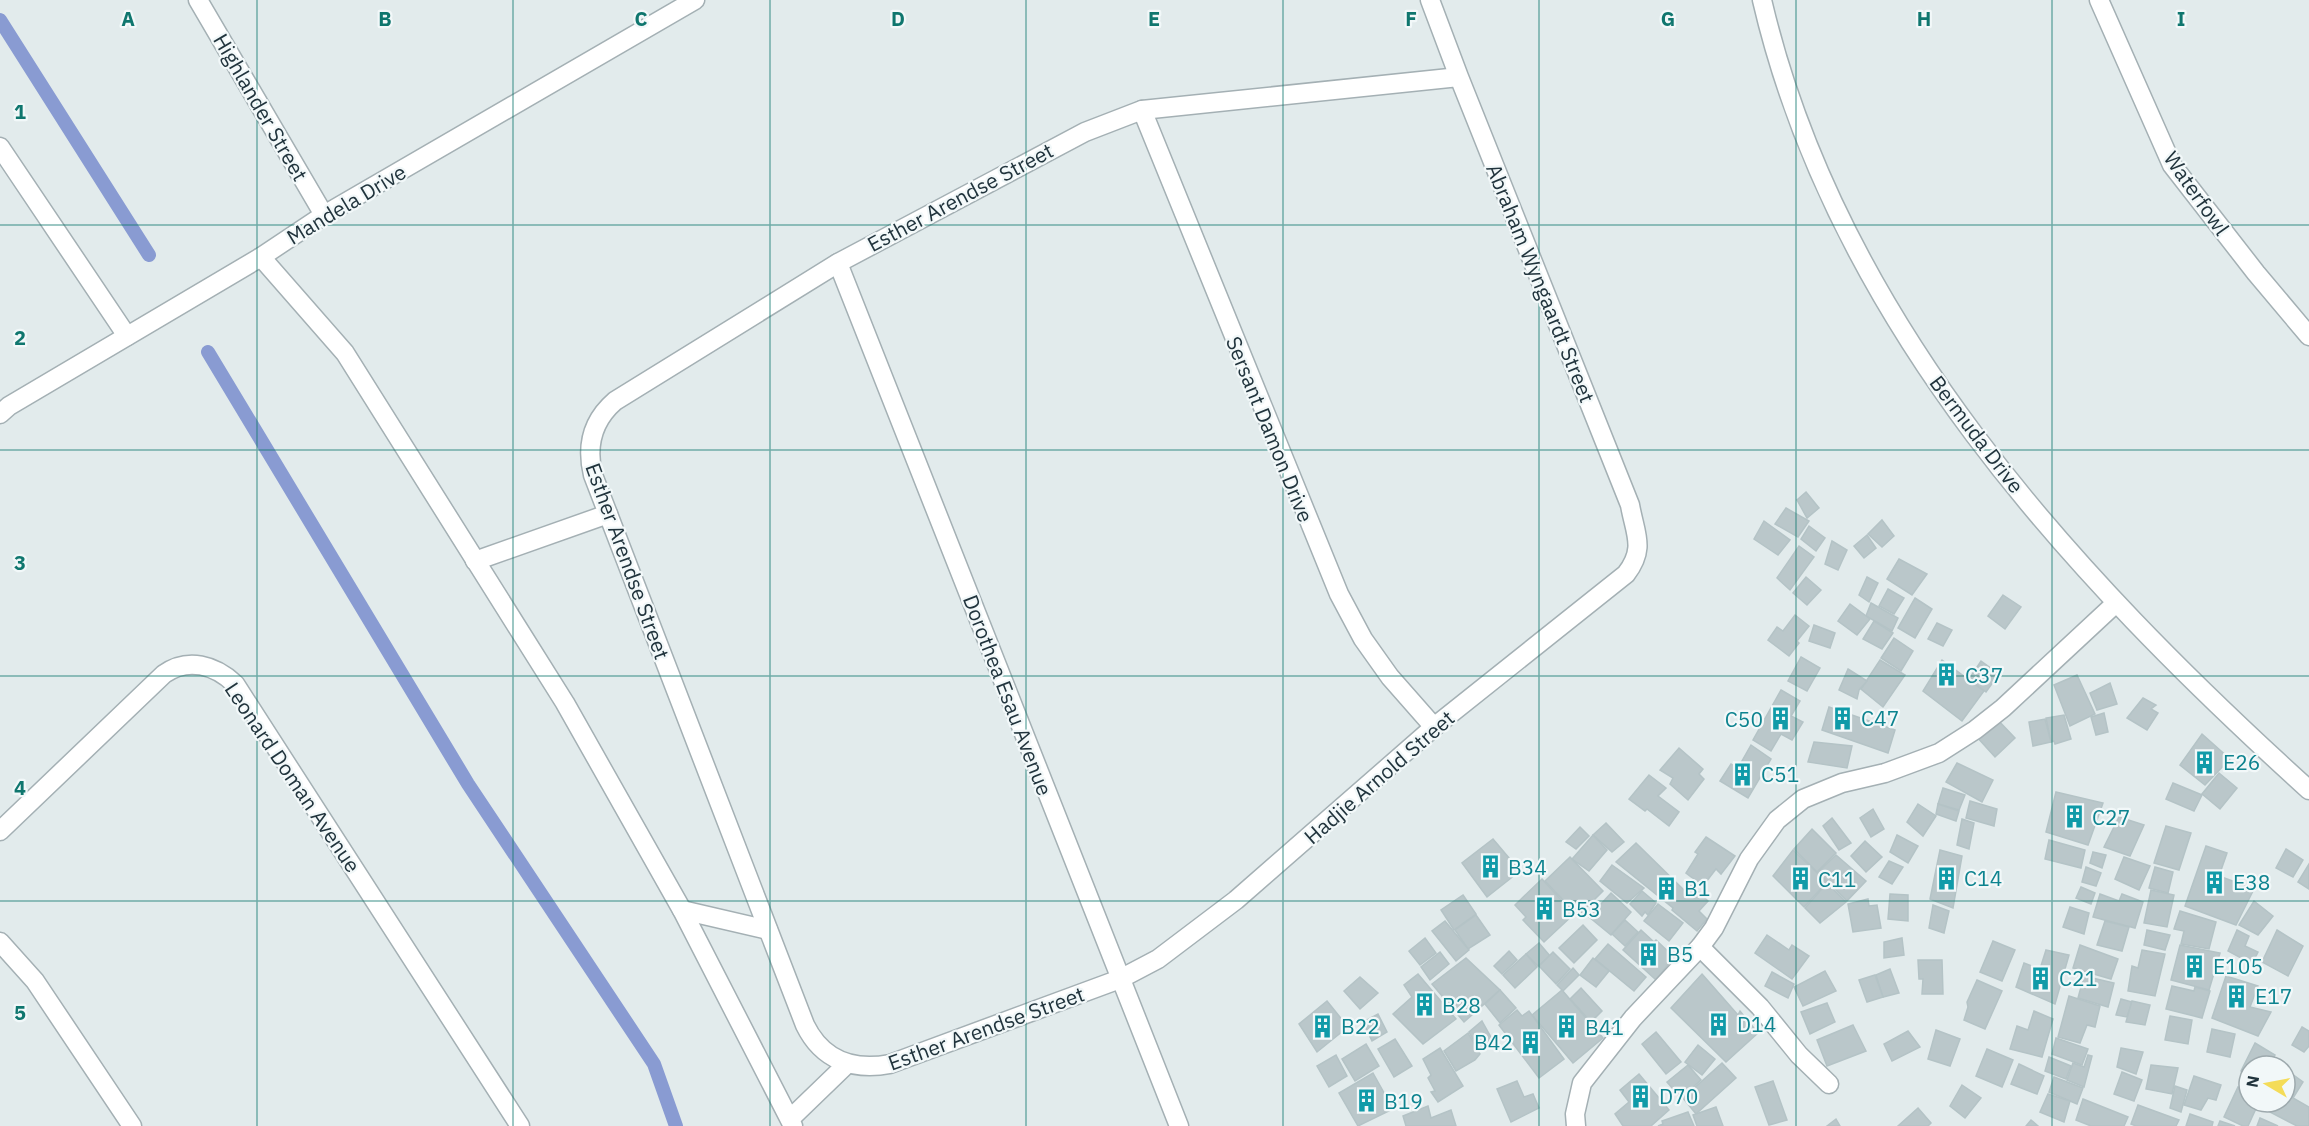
<svg xmlns="http://www.w3.org/2000/svg" width="2309" height="1126" viewBox="0 0 2309 1126" font-family="'IBM Plex Sans',sans-serif">
  <rect width="100%" height="100%" fill="#e2ebec"/>
  <g fill="none" stroke-linecap="round" stroke-linejoin="round">
    <!-- stream -->
    <g stroke="#899bd2" stroke-width="14">
      <polyline points="0,20 149,255"/>
      <polyline points="208,352 468,784 654,1064 676,1126"/>
    </g>
  </g>
  <!-- building -->
  <g fill="#bac7ca" stroke="#b4c3c6" stroke-width="1.5">
    <polygon points="1806,492 1819,508 1807,518 1797,500"/>
    <polygon points="1786,508 1809,521 1798,537 1775,524"/>
    <polygon points="1882,520 1894,536 1882,547 1868,534"/>
    <polygon points="1764,521 1790,540 1778,555 1754,539"/>
    <polygon points="1809,526 1825,538 1816,551 1801,539"/>
    <polygon points="1867,535 1876,548 1864,558 1854,546"/>
    <polygon points="1832,541 1847,550 1838,570 1825,564"/>
    <polygon points="1799,546 1814,557 1790,590 1777,578"/>
    <polygon points="1899,559 1927,574 1912,595 1887,579"/>
    <polygon points="1806,577 1821,590 1807,605 1793,593"/>
    <polygon points="1867,577 1878,583 1869,602 1859,595"/>
    <polygon points="1888,589 1904,598 1894,614 1879,606"/>
    <polygon points="2003,595 2021,607 2005,629 1988,616"/>
    <polygon points="1915,598 1932,609 1915,638 1898,628"/>
    <polygon points="1871,603 1898,618 1892,631 1866,616"/>
    <polygon points="1850,604 1870,619 1857,635 1838,621"/>
    <polygon points="1795,615 1809,626 1797,641 1799,643 1789,656 1768,640 1777,627 1783,631"/>
    <polygon points="1874,621 1893,633 1882,649 1863,639"/>
    <polygon points="1937,623 1952,630 1943,646 1928,639"/>
    <polygon points="1814,625 1835,633 1830,648 1809,641"/>
    <polygon points="1894,638 1913,651 1901,671 1881,658"/>
    <polygon points="1801,657 1820,668 1807,691 1788,681"/>
    <polygon points="1880,660 1905,675 1883,707 1861,689"/>
    <polygon points="1942,660 1984,691 1962,721 1923,691"/>
    <polygon points="1981,661 1999,674 1986,692 1969,679"/>
    <polygon points="1848,669 1867,681 1859,690 1857,699 1839,690"/>
    <polygon points="2077,675 2095,714 2070,726 2054,685"/>
    <polygon points="2110,683 2117,704 2097,710 2090,693"/>
    <polygon points="1781,690 1800,701 1791,716 1803,722 1792,740 1781,734 1771,751 1753,740"/>
    <polygon points="2143,698 2156,705 2151,709 2158,713 2147,730 2127,718"/>
    <polygon points="1829,707 1895,730 1888,753 1822,730"/>
    <polygon points="2104,713 2108,732 2096,735 2091,717"/>
    <polygon points="2064,715 2071,739 2055,744 2054,741 2051,742 2046,718"/>
    <polygon points="1995,717 2015,738 1995,757 1976,736"/>
    <polygon points="2045,719 2051,742 2033,746 2029,722"/>
    <polygon points="2202,734 2230,759 2205,785 2180,765"/>
    <polygon points="1814,742 1852,746 1847,768 1808,762"/>
    <polygon points="1751,745 1771,759 1748,798 1720,781 1731,764 1738,768"/>
    <polygon points="1679,748 1703,769 1699,774 1704,779 1688,800 1670,784 1673,778 1660,770"/>
    <polygon points="1957,763 1993,780 1982,802 1946,782"/>
    <polygon points="2219,773 2237,788 2220,809 2202,794"/>
    <polygon points="1649,775 1666,788 1658,796 1679,812 1669,826 1647,809 1645,811 1629,799"/>
    <polygon points="2173,783 2202,795 2194,811 2166,799"/>
    <polygon points="1943,788 1965,795 1959,810 1938,804"/>
    <polygon points="2056,792 2103,803 2088,845 2046,832"/>
    <polygon points="1970,801 1997,809 1994,826 1966,818"/>
    <polygon points="1918,804 1936,816 1923,836 1907,822"/>
    <polygon points="1938,804 1959,811 1956,821 1936,814"/>
    <polygon points="1873,809 1884,829 1871,837 1860,818"/>
    <polygon points="2119,817 2144,825 2130,856 2104,847"/>
    <polygon points="1832,818 1851,843 1839,850 1823,826"/>
    <polygon points="1962,819 1974,823 1969,849 1957,845"/>
    <polygon points="1606,823 1624,842 1612,852 1593,835"/>
    <polygon points="2166,826 2191,833 2179,870 2154,863"/>
    <polygon points="1580,827 1589,836 1576,849 1566,842"/>
    <polygon points="1812,829 1836,853 1817,872 1794,849"/>
    <polygon points="1593,835 1607,850 1589,871 1572,859"/>
    <polygon points="1897,835 1918,846 1908,863 1890,852"/>
    <polygon points="1706,837 1735,856 1721,874 1716,869 1703,886 1686,873 1698,854 1695,852"/>
    <polygon points="1493,839 1520,871 1487,897 1462,863"/>
    <polygon points="2049,840 2085,850 2081,868 2045,859"/>
    <polygon points="1865,841 1882,857 1866,872 1851,856"/>
    <polygon points="1636,843 1686,892 1691,885 1708,901 1699,911 1707,919 1697,931 1672,910 1673,908 1616,862"/>
    <polygon points="2206,846 2227,853 2219,876 2254,889 2236,925 2185,906"/>
    <polygon points="2286,849 2303,860 2293,877 2276,868"/>
    <polygon points="1793,850 1827,882 1804,907 1773,876"/>
    <polygon points="1940,850 1962,856 1953,908 1930,899"/>
    <polygon points="2093,852 2106,855 2102,868 2090,863"/>
    <polygon points="1836,855 1866,881 1847,901 1818,872"/>
    <polygon points="1570,857 1603,891 1578,916 1545,881"/>
    <polygon points="2124,857 2150,866 2139,890 2115,879"/>
    <polygon points="1889,861 1903,867 1892,884 1879,877"/>
    <polygon points="2309,864 2309,889 2298,882"/>
    <polygon points="1612,865 1644,888 1627,903 1600,881"/>
    <polygon points="2086,867 2101,873 2096,886 2082,882"/>
    <polygon points="2155,867 2173,872 2168,893 2149,888"/>
    <polygon points="1542,879 1574,914 1544,942 1523,920 1526,917 1515,905"/>
    <polygon points="1827,883 1846,902 1820,923 1805,908"/>
    <polygon points="2081,887 2095,893 2091,904 2076,898"/>
    <polygon points="2151,890 2174,895 2167,927 2144,923"/>
    <polygon points="1642,891 1656,903 1648,915 1645,912 1642,916 1630,904"/>
    <polygon points="1611,893 1631,912 1611,935 1589,917"/>
    <polygon points="1890,894 1908,895 1908,921 1888,919"/>
    <polygon points="2100,894 2119,901 2122,894 2143,902 2135,928 2093,917"/>
    <polygon points="1463,895 1476,914 1454,930 1441,910"/>
    <polygon points="1868,899 1869,906 1877,905 1881,928 1853,932 1848,904"/>
    <polygon points="2254,901 2273,916 2258,935 2239,925"/>
    <polygon points="1658,904 1683,923 1669,941 1644,921"/>
    <polygon points="1933,905 1949,911 1944,933 1929,928"/>
    <polygon points="2070,907 2089,913 2084,934 2063,927"/>
    <polygon points="2180,911 2216,922 2209,949 2181,944 2184,931 2174,929"/>
    <polygon points="1476,915 1490,935 1468,949 1455,930"/>
    <polygon points="1625,920 1638,932 1625,946 1612,934"/>
    <polygon points="1445,921 1469,950 1456,961 1432,931"/>
    <polygon points="2105,921 2129,927 2122,951 2097,945"/>
    <polygon points="1583,925 1597,940 1574,963 1559,948"/>
    <polygon points="1641,930 1654,942 1656,940 1674,957 1656,980 1623,950"/>
    <polygon points="2147,930 2170,935 2165,950 2144,945"/>
    <polygon points="2237,930 2249,936 2245,946 2258,952 2252,964 2228,951"/>
    <polygon points="2277,930 2303,946 2288,976 2262,962"/>
    <polygon points="1767,935 1789,950 1792,945 1809,956 1792,979 1755,953"/>
    <polygon points="1425,938 1436,953 1420,965 1409,951"/>
    <polygon points="1902,938 1904,955 1884,958 1884,942"/>
    <polygon points="1993,941 2015,950 2002,981 1980,972"/>
    <polygon points="1539,943 1550,956 1538,966 1526,954"/>
    <polygon points="1608,944 1646,977 1634,991 1595,959"/>
    <polygon points="2080,945 2118,959 2111,979 2073,968"/>
    <polygon points="2180,945 2220,953 2209,990 2171,980"/>
    <polygon points="2046,950 2069,955 2055,1004 2016,987 2024,963 2040,969"/>
    <polygon points="2142,950 2165,954 2155,996 2128,991 2132,966 2138,968"/>
    <polygon points="1509,951 1517,960 1502,974 1494,966"/>
    <polygon points="1440,952 1449,964 1430,980 1421,967"/>
    <polygon points="1553,952 1570,969 1556,984 1539,966"/>
    <polygon points="1526,954 1537,967 1515,988 1503,975"/>
    <polygon points="1466,958 1500,990 1464,1022 1432,984"/>
    <polygon points="1593,958 1609,971 1596,987 1580,975"/>
    <polygon points="1918,960 1942,960 1943,994 1922,994 1923,979 1919,979"/>
    <polygon points="1573,968 1579,975 1563,991 1557,985"/>
    <polygon points="1890,969 1899,993 1883,997 1876,975"/>
    <polygon points="1825,971 1836,991 1803,1006 1794,987"/>
    <polygon points="1772,972 1794,984 1788,998 1765,986"/>
    <polygon points="1418,974 1456,1019 1423,1044 1393,1014 1412,997 1404,985"/>
    <polygon points="1702,974 1738,1015 1740,1011 1758,1033 1726,1062 1671,1008"/>
    <polygon points="1875,975 1883,997 1867,1002 1859,980"/>
    <polygon points="2084,976 2114,983 2108,1007 2078,998"/>
    <polygon points="2226,976 2258,986 2250,1007 2271,1012 2258,1036 2212,1018"/>
    <polygon points="1360,977 1378,993 1360,1009 1344,991"/>
    <polygon points="1977,980 2002,991 1985,1029 1964,1020 1968,1007 1967,1002"/>
    <polygon points="2172,986 2194,991 2195,987 2210,991 2202,1018 2166,1009"/>
    <polygon points="1581,988 1602,1011 1591,1022 1570,999"/>
    <polygon points="1500,990 1516,1008 1500,1023 1485,1004"/>
    <polygon points="1562,990 1603,1038 1573,1063 1532,1015"/>
    <polygon points="2069,996 2100,1006 2095,1027 2087,1025 2080,1043 2058,1037"/>
    <polygon points="2121,999 2132,1002 2127,1017 2116,1015"/>
    <polygon points="1327,1001 1348,1027 1317,1052 1299,1024"/>
    <polygon points="2132,1001 2150,1005 2145,1025 2126,1022"/>
    <polygon points="1827,1003 1835,1022 1810,1034 1801,1012"/>
    <polygon points="1517,1010 1522,1016 1529,1011 1564,1059 1539,1078 1499,1025"/>
    <polygon points="2034,1011 2053,1019 2042,1057 2010,1049 2017,1026 2028,1030"/>
    <polygon points="1378,1014 1387,1032 1372,1041 1363,1022"/>
    <polygon points="2170,1016 2192,1020 2188,1044 2165,1040"/>
    <polygon points="1482,1021 1492,1039 1478,1049 1469,1032"/>
    <polygon points="1853,1025 1866,1051 1827,1066 1817,1040"/>
    <polygon points="2302,1027 2309,1031 2309,1046 2304,1052 2292,1045"/>
    <polygon points="2212,1029 2235,1034 2230,1057 2207,1052"/>
    <polygon points="1936,1030 1960,1039 1950,1066 1928,1059"/>
    <polygon points="1908,1031 1920,1047 1892,1061 1884,1044"/>
    <polygon points="1656,1032 1681,1062 1666,1074 1642,1044"/>
    <polygon points="1468,1033 1480,1054 1475,1060 1456,1071 1444,1051"/>
    <polygon points="2056,1038 2088,1049 2082,1065 2052,1054"/>
    <polygon points="1395,1039 1412,1066 1394,1077 1378,1049"/>
    <polygon points="2255,1043 2275,1055 2269,1066 2249,1066 2249,1076 2241,1071"/>
    <polygon points="1366,1044 1379,1066 1355,1081 1342,1059"/>
    <polygon points="1698,1045 1715,1059 1702,1075 1685,1062"/>
    <polygon points="1440,1048 1463,1086 1438,1102 1431,1092 1435,1091 1428,1078 1431,1075 1423,1059"/>
    <polygon points="2121,1048 2143,1052 2136,1074 2117,1067"/>
    <polygon points="1987,1049 2013,1060 2002,1087 1976,1076"/>
    <polygon points="1336,1055 1347,1076 1329,1087 1317,1066"/>
    <polygon points="2088,1055 2092,1056 2084,1087 2067,1080 2073,1063 2084,1067"/>
    <polygon points="2049,1057 2071,1066 2066,1079 2045,1071"/>
    <polygon points="2274,1059 2282,1066 2270,1066"/>
    <polygon points="1722,1063 1736,1078 1696,1114 1683,1098"/>
    <polygon points="2019,1064 2044,1076 2037,1094 2011,1084"/>
    <polygon points="1688,1065 1701,1080 1681,1098 1667,1082"/>
    <polygon points="2151,1065 2178,1068 2172,1094 2146,1089"/>
    <polygon points="2285,1069 2303,1082 2293,1098 2309,1107 2309,1126 2297,1126 2266,1110 2270,1102 2285,1102"/>
    <polygon points="2122,1072 2142,1080 2134,1101 2114,1094"/>
    <polygon points="1373,1073 1393,1109 1358,1126 1339,1093"/>
    <polygon points="1639,1074 1669,1110 1651,1126 1623,1126 1615,1114 1629,1102 1620,1090"/>
    <polygon points="2194,1076 2221,1085 2216,1100 2208,1098 2201,1110 2184,1105"/>
    <polygon points="2054,1077 2083,1088 2077,1104 2049,1092"/>
    <polygon points="1517,1081 1524,1097 1533,1094 1539,1108 1511,1122 1497,1089"/>
    <polygon points="1773,1081 1787,1120 1769,1125 1755,1087"/>
    <polygon points="1962,1085 1981,1098 1965,1118 1950,1106"/>
    <polygon points="2175,1086 2187,1090 2181,1112 2170,1108"/>
    <polygon points="2238,1087 2249,1091 2249,1102 2259,1102 2248,1126 2243,1126 2224,1117"/>
    <polygon points="2048,1094 2070,1101 2064,1122 2040,1112"/>
    <polygon points="2083,1099 2128,1117 2124,1126 2091,1126 2076,1120"/>
    <polygon points="2138,1105 2179,1120 2176,1126 2136,1126 2131,1124"/>
    <polygon points="1428,1106 1431,1118 1451,1110 1456,1126 1406,1126 1403,1116"/>
    <polygon points="1716,1107 1723,1126 1697,1126 1693,1115"/>
    <polygon points="1918,1108 1931,1123 1928,1126 1898,1126"/>
    <polygon points="1688,1112 1694,1126 1658,1126 1663,1124 1662,1121"/>
    <polygon points="2190,1114 2213,1122 2212,1126 2186,1126"/>
    <polygon points="2260,1118 2278,1126 2257,1126"/>
    <polygon points="1836,1119 1840,1126 1827,1126"/>
    <polygon points="2031,1120 2038,1126 2026,1126"/>
    <polygon points="2220,1121 2235,1126 2218,1126"/>
  </g>
  <g fill="none" stroke-linecap="round" stroke-linejoin="round">
    <defs>
      <g id="street">
        <polyline points="198,0 324,215"/>
        <path d="M1430,0L1459,77L1630,505C1635,534 1646,548 1626,574L1434,727L1236,900L1158,959L1120,979L890,1064C853,1071 822,1060 805,1025L593,475C586,446 592,421 615,401L838,263L1085,132L1142,110L1459,77"/>
        <path d="M1762,0C1837,322 2071,574 2309,790"/>
        <polyline points="2099,0 2172,165 2256,273 2309,336"/>
        <polyline points="1142,110 1339,594 1363,639 1390,677 1434,727"/>
        <polyline points="0,147 127,336"/>
        <polyline points="261,257 345,353 565,703 682,910 793,1126"/>
        <polyline points="838,263 1179,1126"/>
        <polyline points="0,414 9,406 261,257 324,215 695,0"/>
        <polyline points="475,561 608,514"/>
        <path d="M0,831L164,674C188,657 215,665 235,684L520,1126"/>
        <polyline points="682,910 768,930"/>
        <polyline points="0,942 35,981 132,1126"/>
        <polyline points="1700,947 1760,1007 1799,1055 1829,1084"/>
        <polyline points="790,1119 847,1064"/>
        <polyline points="1576,1126 1575,1114 1582,1083 1633,1018 1700,947 1714,928 1749,859 1777,820 1803,799 1842,783 1885,773 1939,753 1975,730 2003,708 2116,603"/>
      </g>
    </defs>
    <!-- street casing -->
    <use href="#street" stroke="#a4b0b4" stroke-width="21"/>
    <!-- street -->
    <use href="#street" stroke="#fff" stroke-width="18"/>
  </g>
  <!-- grid -->
  <path fill="none" stroke="#0f766e" stroke-width="1.5" stroke-opacity="0.55" d="M257,0V1126M513,0V1126M770,0V1126M1026,0V1126M1283,0V1126M1539,0V1126M1796,0V1126M2052,0V1126M0,225H2309M0,450H2309M0,676H2309M0,901H2309"/>
  <!-- icons -->
  <defs>
    <symbol id="building-bare" viewBox="-9 -9 18 18"><path d="M-4-6H4V6H1V3H-1V6H-4ZM-2.5-4.3h1.7v1.8h-1.7ZM.8-4.3h1.7v1.8H.8ZM-2.5-1h1.7V.8h-1.7ZM.8-1h1.7V.8H.8Z" fill="#0f9aa8" stroke="#f2f8f9" stroke-width="2.5" paint-order="stroke"/></symbol>
  </defs>
  <g fill-rule="evenodd">
    <use href="#building-bare" x="1930" y="658" width="33" height="33"/>
    <use href="#building-bare" x="1826" y="702" width="33" height="33"/>
    <use href="#building-bare" x="1764" y="702" width="33" height="33"/>
    <use href="#building-bare" x="2188" y="746" width="33" height="33"/>
    <use href="#building-bare" x="1726" y="758" width="33" height="33"/>
    <use href="#building-bare" x="2058" y="800" width="33" height="33"/>
    <use href="#building-bare" x="1474" y="850" width="33" height="33"/>
    <use href="#building-bare" x="1930" y="862" width="33" height="33"/>
    <use href="#building-bare" x="1784" y="862" width="33" height="33"/>
    <use href="#building-bare" x="2198" y="866" width="33" height="33"/>
    <use href="#building-bare" x="1650" y="872" width="33" height="33"/>
    <use href="#building-bare" x="1528" y="892" width="33" height="33"/>
    <use href="#building-bare" x="1632" y="938" width="33" height="33"/>
    <use href="#building-bare" x="2178" y="950" width="33" height="33"/>
    <use href="#building-bare" x="2024" y="962" width="33" height="33"/>
    <use href="#building-bare" x="2220" y="980" width="33" height="33"/>
    <use href="#building-bare" x="1408" y="988" width="33" height="33"/>
    <use href="#building-bare" x="1702" y="1008" width="33" height="33"/>
    <use href="#building-bare" x="1306" y="1010" width="33" height="33"/>
    <use href="#building-bare" x="1550" y="1010" width="33" height="33"/>
    <use href="#building-bare" x="1514" y="1026" width="33" height="33"/>
    <use href="#building-bare" x="1624" y="1080" width="33" height="33"/>
    <use href="#building-bare" x="1350" y="1084" width="33" height="33"/>
  </g>
  <g text-anchor="middle" dominant-baseline="central" stroke-width="4.5" stroke-linejoin="round" paint-order="stroke">
    <!-- street labels -->
    <g font-size="21" fill="#21343d" stroke="#f2f8f9">
      <text transform="translate(261 107) rotate(60)">Highlander Street</text>
      <text transform="translate(2197 193) rotate(55)">Waterfowl</text>
      <text transform="translate(960 197) rotate(-28)">Esther Arendse Street</text>
      <text transform="translate(346 204) rotate(-31)">Mandela Drive</text>
      <text transform="translate(1541 283) rotate(68)">Abraham Wyngaardt Street</text>
      <text transform="translate(1270 429) rotate(68)">Sersant Damon Drive</text>
      <text transform="translate(1977 434) rotate(53)">Bermuda Drive</text>
      <text transform="translate(628 561) rotate(70)">Esther Arendse Street</text>
      <text transform="translate(1008 695) rotate(69)">Dorothea Esau Avenue</text>
      <text transform="translate(293 777) rotate(56)">Leonard Doman Avenue</text>
      <text transform="translate(1379 777) rotate(-41)">Hadjie Arnold Street</text>
      <text transform="translate(986 1028) rotate(-20)">Esther Arendse Street</text>
    </g>
    <!-- culture labels -->
    <g font-size="21" fill="#0d838f" stroke="#f2f8f9" text-anchor="start">
      <text x="1965" y="675">C37</text>
      <text x="1861" y="718">C47</text>
      <text x="1763" y="719" text-anchor="end">C50</text>
      <text x="2223" y="762">E26</text>
      <text x="1761" y="774">C51</text>
      <text x="2092" y="817">C27</text>
      <text x="1508" y="867">B34</text>
      <text x="1964" y="878">C14</text>
      <text x="1818" y="879">C11</text>
      <text x="2233" y="882">E38</text>
      <text x="1684" y="888">B1</text>
      <text x="1562" y="909">B53</text>
      <text x="1667" y="954">B5</text>
      <text x="2213" y="966">E105</text>
      <text x="2059" y="978">C21</text>
      <text x="2255" y="996">E17</text>
      <text x="1442" y="1005">B28</text>
      <text x="1737" y="1024">D14</text>
      <text x="1341" y="1026">B22</text>
      <text x="1585" y="1027">B41</text>
      <text x="1513" y="1042" text-anchor="end">B42</text>
      <text x="1659" y="1096">D70</text>
      <text x="1384" y="1101">B19</text>
    </g>
  </g>
  <g font-size="20" text-anchor="middle" font-weight="bold" fill="#0f766e" stroke="#f2f8f9" stroke-width="4.5" stroke-linejoin="round" paint-order="stroke">
    <text x="128" y="26">A</text>
    <text x="385" y="26">B</text>
    <text x="641" y="26">C</text>
    <text x="898" y="26">D</text>
    <text x="1154" y="26">E</text>
    <text x="1411" y="26">F</text>
    <text x="1668" y="26">G</text>
    <text x="1924" y="26">H</text>
    <text x="2181" y="26">I</text>
    <text x="20" y="119">1</text>
    <text x="20" y="345">2</text>
    <text x="20" y="570">3</text>
    <text x="20" y="795">4</text>
    <text x="20" y="1020">5</text>
  </g>
  <!-- north arrow -->
  <g transform="translate(2267 1084) rotate(280)"><circle r="28" fill="#f2f8f9" stroke="#9eaaae" stroke-width="1.5"/>
  <path d="M0-4.5L10 22L0 15L-10 22Z" fill="#f4dc58"/>
  <text y="-9" font-size="16" font-weight="bold" text-anchor="middle" fill="#21343d">N</text>
  </g>
</svg>
